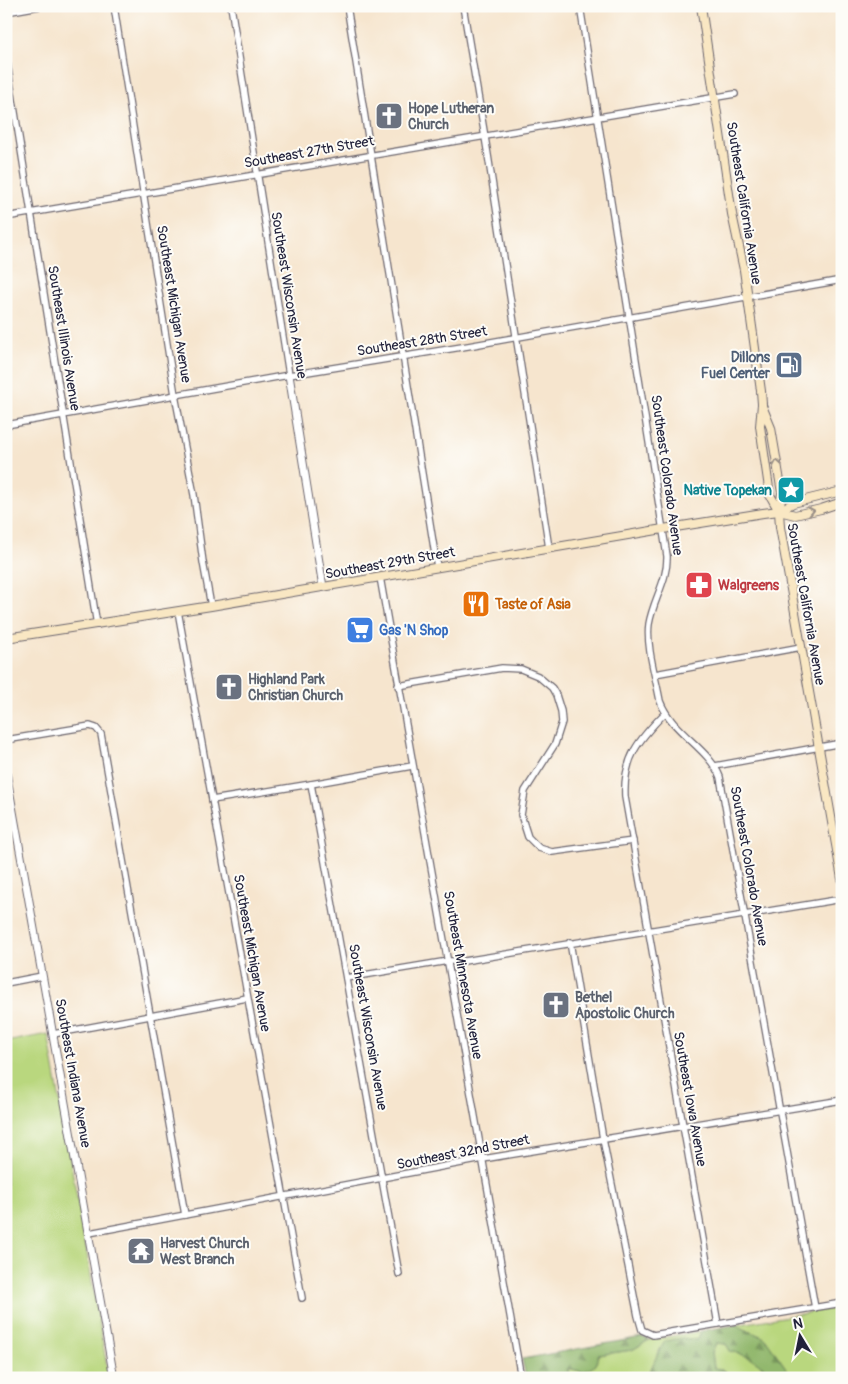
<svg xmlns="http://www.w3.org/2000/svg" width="848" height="1384" viewBox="0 0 848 1384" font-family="Pangolin,sans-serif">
  <defs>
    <pattern id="forest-firs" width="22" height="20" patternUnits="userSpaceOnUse" patternTransform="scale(1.25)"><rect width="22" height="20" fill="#92b86d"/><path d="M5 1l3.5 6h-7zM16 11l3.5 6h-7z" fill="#77955b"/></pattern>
  </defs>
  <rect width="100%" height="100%" fill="#fdfcf7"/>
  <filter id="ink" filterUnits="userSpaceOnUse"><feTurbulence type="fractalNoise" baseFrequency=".02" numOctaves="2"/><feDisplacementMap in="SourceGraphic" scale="10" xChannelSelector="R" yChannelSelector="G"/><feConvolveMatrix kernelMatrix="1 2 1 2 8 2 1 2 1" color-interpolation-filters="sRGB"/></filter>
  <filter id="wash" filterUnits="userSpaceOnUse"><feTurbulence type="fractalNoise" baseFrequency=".0096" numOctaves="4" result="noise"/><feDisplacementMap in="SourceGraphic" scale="20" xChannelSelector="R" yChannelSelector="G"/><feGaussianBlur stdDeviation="1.12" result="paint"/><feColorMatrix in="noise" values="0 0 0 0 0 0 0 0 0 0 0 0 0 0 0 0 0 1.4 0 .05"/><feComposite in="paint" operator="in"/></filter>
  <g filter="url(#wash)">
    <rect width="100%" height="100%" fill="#f6e5ce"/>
    <!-- grass -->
    <g fill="#b9d77e" stroke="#6e7c5c">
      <polygon points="48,1034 109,1378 6,1378 6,1042"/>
      <polygon points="842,1307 842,1378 793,1378 765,1338 735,1325"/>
      <polygon points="701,1331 698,1340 682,1338 659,1349 654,1364 646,1378 570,1378 568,1368 584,1372 598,1355 632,1350 649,1340"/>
      <path d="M716,1343L726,1344L731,1351C749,1356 761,1361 771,1378H726L725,1371L714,1368L712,1352Z"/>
    </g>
    <!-- forest -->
    <g fill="url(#forest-firs)" stroke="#5a6d54">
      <path d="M735,1325L765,1338L793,1378H771C761,1361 749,1356 730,1351L726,1344L716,1343L712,1352L714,1368L725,1371L726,1378H646C654,1365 657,1352 665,1341L682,1338L698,1340L701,1331Z"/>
      <polygon points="642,1337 649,1340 632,1350 598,1355 596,1365 584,1372 568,1368 570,1378 526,1378 522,1359"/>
    </g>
  </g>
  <g filter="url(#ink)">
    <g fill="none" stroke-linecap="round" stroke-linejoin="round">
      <defs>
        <g id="minor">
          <polyline points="114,6 175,395 194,495 203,562 211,606"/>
          <polyline points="231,6 289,375"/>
          <polyline points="347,6 437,567"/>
          <polyline points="463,6 488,155 549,548"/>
          <path d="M580,6L667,556C668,580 653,600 649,624C646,647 656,678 660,701C672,733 709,748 720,777L815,1308"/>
          <polyline points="6,12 40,6"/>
          <polyline points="6,56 97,625"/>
          <polyline points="6,217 735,94"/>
          <polyline points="6,425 289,375 468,346 842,280"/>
          <polyline points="380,577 521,1378"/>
          <polyline points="178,611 302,1298"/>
          <polyline points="655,674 801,647"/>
          <polyline points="398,686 502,668 521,669 538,676 552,688 556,695 561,711 562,722 555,744 525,791 521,815 528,837 539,848 552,852 633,841"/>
          <path d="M665,713C639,739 623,758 625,797L718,1324"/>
          <polyline points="6,740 90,726 96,728 101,734 185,1215"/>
          <polyline points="715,766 842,743"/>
          <polyline points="311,784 399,1274"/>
          <polyline points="212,800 311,784 412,766"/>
          <polyline points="570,942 603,1139 638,1316 642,1330 653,1335 842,1303"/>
          <polyline points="346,978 448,961 464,961 842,899"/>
          <polyline points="6,983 42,976"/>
          <polyline points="53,1034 247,998"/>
          <polyline points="89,1233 483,1159 842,1100"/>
        </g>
        <g id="tertiary">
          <polyline points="289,375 323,587"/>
          <polyline points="6,772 114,1378"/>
        </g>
        <g id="secondary">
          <polyline points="701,6 732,214 744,270 761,391 762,404 760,426 770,495 779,511"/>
          <polyline points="762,406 771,428 782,493 779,511 780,527 842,879"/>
          <polyline points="779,511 793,503 842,491"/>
          <polyline points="6,638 211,606 663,529 763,513 779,511 795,515 821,509 842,502"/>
        </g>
      </defs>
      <!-- minor casing -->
      <use href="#minor" stroke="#6c666e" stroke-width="8"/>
      <!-- tertiary casing -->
      <use href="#tertiary" stroke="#6c666e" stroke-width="9"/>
      <!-- secondary casing -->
      <use href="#secondary" stroke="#6c666e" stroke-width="10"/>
      <!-- minor -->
      <use href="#minor" stroke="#fff" stroke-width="5.5"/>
      <!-- tertiary -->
      <use href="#tertiary" stroke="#fff" stroke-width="7"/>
      <!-- secondary -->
      <use href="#secondary" stroke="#f9e7c3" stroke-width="8"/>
    </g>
    <!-- one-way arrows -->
    <defs><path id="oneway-chevron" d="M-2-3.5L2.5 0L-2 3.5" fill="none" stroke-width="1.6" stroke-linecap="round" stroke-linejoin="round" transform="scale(1.25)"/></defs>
    <g stroke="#988e86">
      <use href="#oneway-chevron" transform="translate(777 463) rotate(-100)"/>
      <use href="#oneway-chevron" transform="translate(811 511) rotate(-12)"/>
    </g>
  </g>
  <!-- icons -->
  <defs>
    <symbol id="church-square" viewBox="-11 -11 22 22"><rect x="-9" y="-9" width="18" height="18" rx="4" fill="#6b7280" stroke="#fdfcf7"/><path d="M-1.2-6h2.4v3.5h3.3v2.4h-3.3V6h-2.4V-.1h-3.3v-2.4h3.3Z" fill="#fff"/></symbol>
    <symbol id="fuel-square" viewBox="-11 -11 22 22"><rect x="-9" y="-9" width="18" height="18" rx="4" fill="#5c6f8a" stroke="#fdfcf7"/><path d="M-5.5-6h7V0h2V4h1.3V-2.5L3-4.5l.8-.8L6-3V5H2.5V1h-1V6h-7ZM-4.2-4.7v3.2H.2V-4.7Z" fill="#fff"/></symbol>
    <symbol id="sight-square" viewBox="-11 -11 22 22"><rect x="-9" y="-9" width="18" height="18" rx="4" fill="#0f9aa8" stroke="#fdfcf7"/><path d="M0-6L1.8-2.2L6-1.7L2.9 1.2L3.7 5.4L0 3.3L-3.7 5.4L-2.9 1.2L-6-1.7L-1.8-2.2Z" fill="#fff"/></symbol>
    <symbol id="pharmacy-square" viewBox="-11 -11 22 22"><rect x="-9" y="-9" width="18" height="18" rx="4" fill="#e0444e" stroke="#fdfcf7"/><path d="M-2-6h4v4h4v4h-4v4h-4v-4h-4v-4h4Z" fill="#fff"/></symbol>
    <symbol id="restaurant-square" viewBox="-11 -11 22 22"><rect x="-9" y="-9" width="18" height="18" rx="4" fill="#e8710a" stroke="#fdfcf7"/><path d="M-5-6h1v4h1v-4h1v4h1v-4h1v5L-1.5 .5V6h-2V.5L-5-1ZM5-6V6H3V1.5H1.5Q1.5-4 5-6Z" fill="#fff"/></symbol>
    <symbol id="supermarket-square" viewBox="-11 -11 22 22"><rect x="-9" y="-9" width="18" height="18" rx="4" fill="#3f7fe0" stroke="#fdfcf7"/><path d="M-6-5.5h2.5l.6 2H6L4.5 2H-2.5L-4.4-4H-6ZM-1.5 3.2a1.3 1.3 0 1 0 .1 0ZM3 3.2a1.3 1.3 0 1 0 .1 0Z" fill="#fff"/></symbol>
    <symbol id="temple-square" viewBox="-11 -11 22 22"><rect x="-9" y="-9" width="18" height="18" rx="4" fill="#6b7280" stroke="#fdfcf7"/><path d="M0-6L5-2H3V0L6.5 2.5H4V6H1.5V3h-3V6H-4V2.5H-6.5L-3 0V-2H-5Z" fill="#fff"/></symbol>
  </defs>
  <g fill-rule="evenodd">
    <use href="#church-square" x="373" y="100" width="32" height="32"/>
    <use href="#fuel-square" x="773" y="349" width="32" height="32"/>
    <use href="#sight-square" x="775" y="474" width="32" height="32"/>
    <use href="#pharmacy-square" x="683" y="569" width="32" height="32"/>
    <use href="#restaurant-square" x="460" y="588" width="32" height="32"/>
    <use href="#supermarket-square" x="344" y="614" width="32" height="32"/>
    <use href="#church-square" x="213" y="671" width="32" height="32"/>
    <use href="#church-square" x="540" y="989" width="32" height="32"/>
    <use href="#temple-square" x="125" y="1235" width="32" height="32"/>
  </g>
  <g text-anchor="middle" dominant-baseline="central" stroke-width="4" stroke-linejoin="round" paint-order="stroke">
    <!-- worship labels -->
    <g font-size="14" font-weight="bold" fill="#5b616d" stroke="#fdfcf7" text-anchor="start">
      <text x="408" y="108">Hope Lutheran<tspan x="408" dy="16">Church</tspan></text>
      <text x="248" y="679">Highland Park<tspan x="248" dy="16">Christian Church</tspan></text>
      <text x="575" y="997">Bethel<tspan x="575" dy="16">Apostolic Church</tspan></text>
      <text x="160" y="1243">Harvest Church<tspan x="160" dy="16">West Branch</tspan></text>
    </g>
    <!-- street labels -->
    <g font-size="14" fill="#22223b" stroke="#fdfcf7">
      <text transform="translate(309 152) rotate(-10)">Southeast 27th Street</text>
      <text transform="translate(744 203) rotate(81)">Southeast California Avenue</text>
      <text transform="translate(289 295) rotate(81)">Southeast Wisconsin Avenue</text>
      <text transform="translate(174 304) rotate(81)">Southeast Michigan Avenue</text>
      <text transform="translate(64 338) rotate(81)">Southeast Illinois Avenue</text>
      <text transform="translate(422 341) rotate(-9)">Southeast 28th Street</text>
      <text transform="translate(667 475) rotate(82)">Southeast Colorado Avenue</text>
      <text transform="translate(390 563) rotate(-10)">Southeast 29th Street</text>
      <text transform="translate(806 604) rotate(80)">Southeast California Avenue</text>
      <text transform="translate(749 866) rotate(80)">Southeast Colorado Avenue</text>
      <text transform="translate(252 953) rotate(80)">Southeast Michigan Avenue</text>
      <text transform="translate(463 975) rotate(80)">Southeast Minnesota Avenue</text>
      <text transform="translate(368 1027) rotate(80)">Southeast Wisconsin Avenue</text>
      <text transform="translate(73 1073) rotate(80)">Southeast Indiana Avenue</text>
      <text transform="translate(690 1099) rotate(80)">Southeast Iowa Avenue</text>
      <text transform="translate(463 1152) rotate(-11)">Southeast 32nd Street</text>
    </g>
    <!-- service labels -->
    <g font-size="14" font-weight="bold" fill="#4e5e75" stroke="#fdfcf7" text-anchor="end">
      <text x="770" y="357">Dillons<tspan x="770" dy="16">Fuel Center</tspan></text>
    </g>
    <!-- culture labels -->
    <g font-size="14" font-weight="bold" fill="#0d838f" stroke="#fdfcf7" text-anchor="end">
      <text x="772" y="490">Native Topekan</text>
    </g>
    <!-- health labels -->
    <g font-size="14" font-weight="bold" fill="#be3a42" stroke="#fdfcf7" text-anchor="start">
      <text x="718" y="585">Walgreens</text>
    </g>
    <!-- food labels -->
    <g font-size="14" font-weight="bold" fill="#c56008" stroke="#fdfcf7" text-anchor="start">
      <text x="495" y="604">Taste of Asia</text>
    </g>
    <!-- shop labels -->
    <g font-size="14" font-weight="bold" fill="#366cbe" stroke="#fdfcf7" text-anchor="start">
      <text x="379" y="630">Gas 'N Shop</text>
    </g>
  </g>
  <!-- margin -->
  <rect width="848" height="1384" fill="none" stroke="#fdfcf7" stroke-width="25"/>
  <!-- north arrow -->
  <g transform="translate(800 1336) rotate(350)" stroke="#fdfcf7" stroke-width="4" paint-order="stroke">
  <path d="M0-4L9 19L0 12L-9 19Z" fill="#22223b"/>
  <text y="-8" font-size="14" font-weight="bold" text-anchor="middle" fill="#22223b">N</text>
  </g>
</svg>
